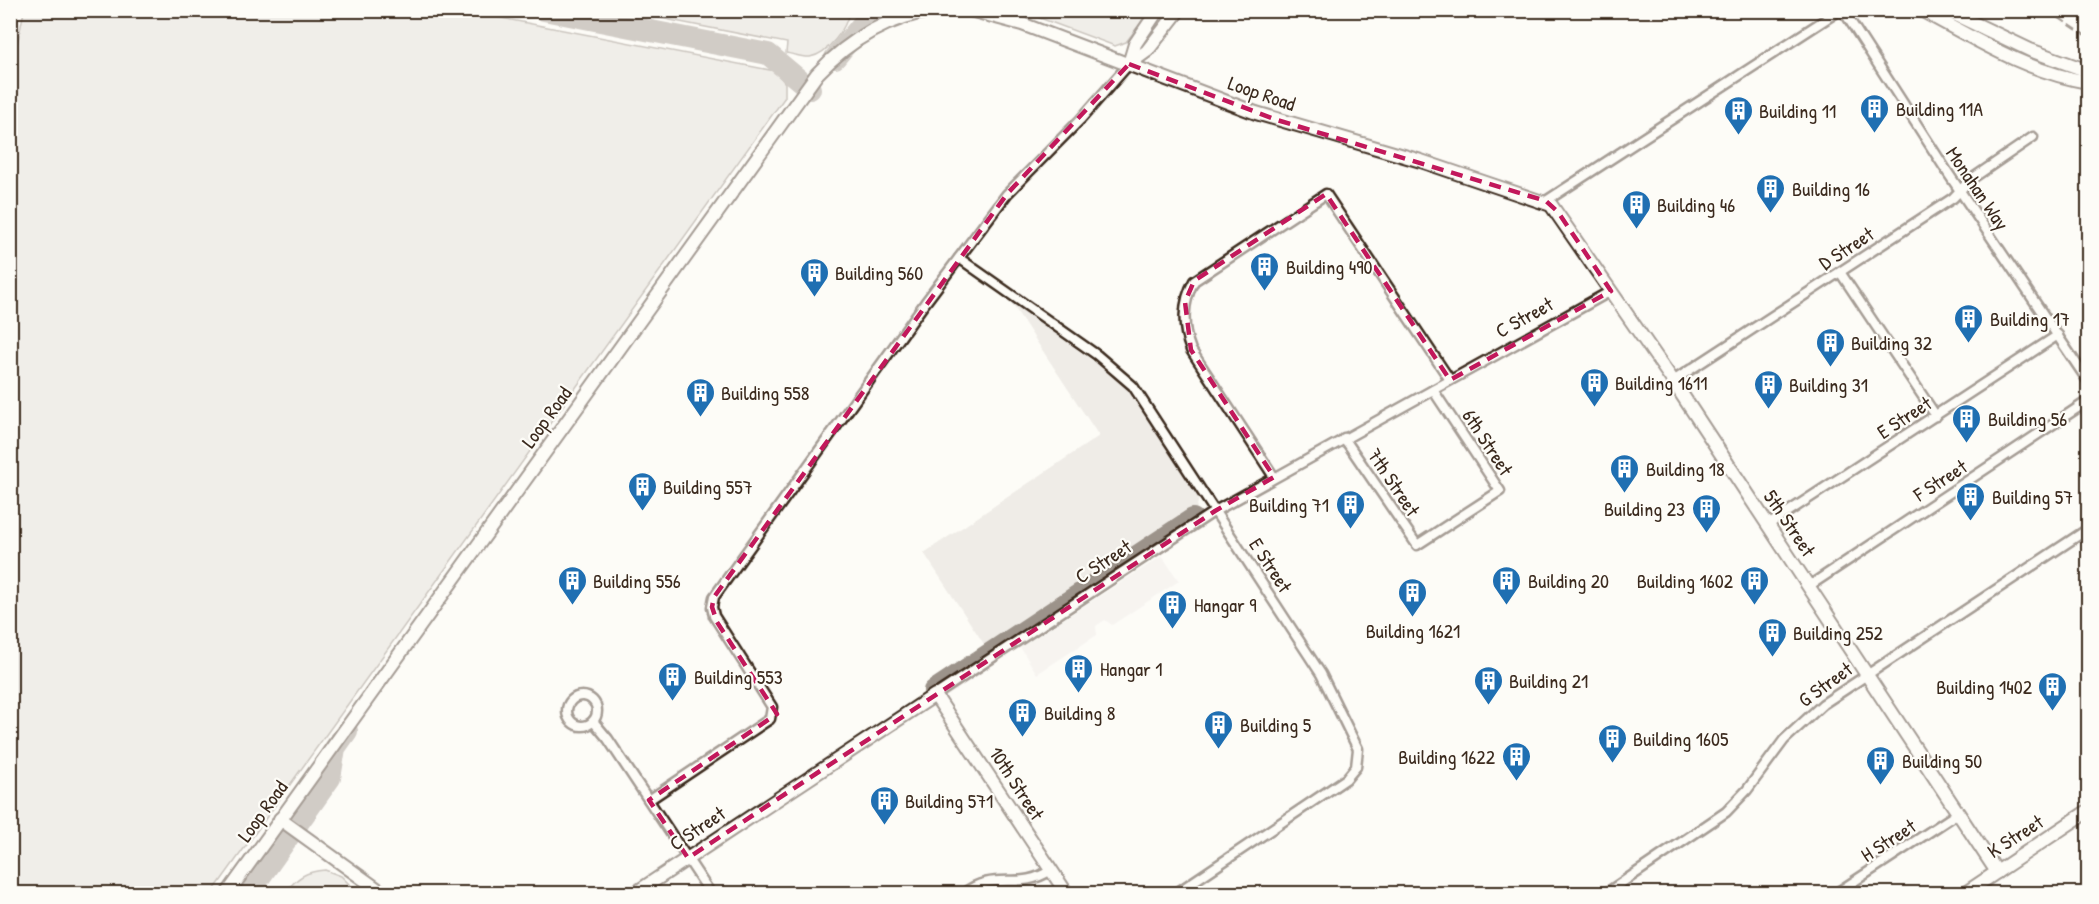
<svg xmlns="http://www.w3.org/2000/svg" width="2099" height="904" viewBox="0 0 2099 904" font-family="'Patrick Hand',sans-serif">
  <rect width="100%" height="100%" fill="#fdfcf7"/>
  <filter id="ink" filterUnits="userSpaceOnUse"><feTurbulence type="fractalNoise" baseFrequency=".0167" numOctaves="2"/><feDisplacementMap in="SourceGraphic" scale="12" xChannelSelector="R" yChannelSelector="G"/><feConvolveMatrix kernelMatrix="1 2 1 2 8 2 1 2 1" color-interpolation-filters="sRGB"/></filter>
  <g filter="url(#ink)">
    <!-- built -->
    <g fill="#efece7">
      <polygon points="1010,301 1122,382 1141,407 1199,498 1196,510 986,647 924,553 1099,436"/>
      <polygon points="1162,556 1179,581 1112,625 1105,620 1096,626 1097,635 1037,674 1020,647"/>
    </g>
    <!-- green -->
    <g fill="#e1ded7" stroke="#8e847a" stroke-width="1.5">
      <polygon points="24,11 465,11 775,71 785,83 785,97 212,893 11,893 10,79"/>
      <path d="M639,11L849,10V11C847,28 828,54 810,57C803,58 793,54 786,53L787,43L639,14Z"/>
      <polygon points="1021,11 1150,11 1126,42 1115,46"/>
      <path d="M325,870L341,876L358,893H285C296,878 306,871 325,870Z"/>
    </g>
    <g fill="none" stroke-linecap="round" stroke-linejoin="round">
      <!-- taxiway -->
      <g stroke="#9c938a" stroke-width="22">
        <polyline points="544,10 768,54 810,89"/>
        <polyline points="835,58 874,10"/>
        <polyline points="934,691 1193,519"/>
        <polyline points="248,894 330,778 335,748 347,731"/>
      </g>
      <defs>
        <g id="street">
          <polyline points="1843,10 1948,173 2088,381"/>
          <polyline points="1546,201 1840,10"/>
          <polyline points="959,258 1097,355 1133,386 1321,674 1358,749 1356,767 1346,779 1175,894"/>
          <polyline points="1840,272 1936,416"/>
          <polyline points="1673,381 1953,198 1970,180 2033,137"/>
          <polyline points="1344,438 1417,545 1500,491 1433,390"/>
          <path d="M1274,477L1191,350C1182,328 1182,302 1194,281L1326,194L1450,380"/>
          <polyline points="1768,525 2058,335"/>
          <polyline points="1809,586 2088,401"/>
          <polyline points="935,695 1215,511 1611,291"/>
          <circle cx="582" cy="711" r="15"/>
          <polyline points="593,721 608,739 711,894"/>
          <polyline points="649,800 770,719 772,707 714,616 712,607 714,597 925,303 1007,194 1080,120 1129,64"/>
          <path d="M963,894C994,869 1018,892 1051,870"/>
          <polyline points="1605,894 1726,812 1747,790 1784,740 1823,704 2088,529"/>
          <polyline points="1835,894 1958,813"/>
        </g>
        <g id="secondary">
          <polyline points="970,10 1022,24 1256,113 1421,161 1551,205 1673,381 1997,872"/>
          <path d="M1921,10C1975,39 2027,72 2088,82"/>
          <polyline points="1946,10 2030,50 2088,71"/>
          <polyline points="1129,64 1147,51 1179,10"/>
          <polyline points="1129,64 1135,44 1158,10"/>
          <polyline points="280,819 384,894"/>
          <path d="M227,894L817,74C849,40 887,17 934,10"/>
          <polyline points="634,894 935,695 1067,894"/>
          <polyline points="1964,894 2088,811"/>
        </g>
      </defs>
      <!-- street casing -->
      <use href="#street" stroke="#3b2a1e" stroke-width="13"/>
      <!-- secondary casing -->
      <use href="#secondary" stroke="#3b2a1e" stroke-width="16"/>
      <!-- street -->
      <use href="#street" stroke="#fdfcf7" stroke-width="8"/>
      <!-- secondary -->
      <use href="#secondary" stroke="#fdfcf7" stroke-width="12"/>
      <!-- rail -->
      <polyline stroke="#3b2a1e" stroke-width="2" stroke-dasharray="9 4.5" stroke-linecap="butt" points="2047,10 2088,37"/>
    </g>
  </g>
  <!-- marked area -->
  <path d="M0 0H2099V904H0ZM1129,64L1277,120L1546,201L1558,212L1611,291L1450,380L1326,194L1194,281L1185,302L1191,350L1274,477L1215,511L688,858L649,800L777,714L717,622L712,607L714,597L1007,194Z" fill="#fdfcf7" fill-opacity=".55" fill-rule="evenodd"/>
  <path fill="none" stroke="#c2185b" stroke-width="4.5" stroke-dasharray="12 8" stroke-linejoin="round" d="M1129,64L1277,120L1546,201L1558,212L1611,291L1450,380L1326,194L1194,281L1185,302L1191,350L1274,477L1215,511L688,858L649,800L777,714L717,622L712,607L714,597L1007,194Z"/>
  <!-- icons -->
  <defs>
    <symbol id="building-pin" viewBox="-11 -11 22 30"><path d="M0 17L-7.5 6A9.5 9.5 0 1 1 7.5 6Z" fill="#1f6fb2" stroke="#fdfcf7"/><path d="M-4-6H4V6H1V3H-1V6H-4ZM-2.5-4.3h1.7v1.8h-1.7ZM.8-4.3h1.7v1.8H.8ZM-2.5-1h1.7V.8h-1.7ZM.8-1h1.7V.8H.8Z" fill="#fff"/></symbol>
  </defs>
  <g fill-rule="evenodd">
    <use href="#building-pin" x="1858" y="92" width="33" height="45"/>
    <use href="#building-pin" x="1722" y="94" width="33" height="45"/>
    <use href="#building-pin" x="1754" y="172" width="33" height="45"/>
    <use href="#building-pin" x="1620" y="188" width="33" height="45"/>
    <use href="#building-pin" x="1248" y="250" width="33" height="45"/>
    <use href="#building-pin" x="798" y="256" width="33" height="45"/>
    <use href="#building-pin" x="1952" y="302" width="33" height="45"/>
    <use href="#building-pin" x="1814" y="326" width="33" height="45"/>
    <use href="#building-pin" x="1578" y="366" width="33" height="45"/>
    <use href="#building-pin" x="1752" y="368" width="33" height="45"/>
    <use href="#building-pin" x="684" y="376" width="33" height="45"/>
    <use href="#building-pin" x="1950" y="402" width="33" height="45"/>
    <use href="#building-pin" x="1608" y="452" width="33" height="45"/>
    <use href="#building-pin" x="626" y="470" width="33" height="45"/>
    <use href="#building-pin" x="1954" y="480" width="33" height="45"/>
    <use href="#building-pin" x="1334" y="488" width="33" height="45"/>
    <use href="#building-pin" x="1690" y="492" width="33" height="45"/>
    <use href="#building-pin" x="556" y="564" width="33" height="45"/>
    <use href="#building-pin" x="1490" y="564" width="33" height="45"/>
    <use href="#building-pin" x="1738" y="564" width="33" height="45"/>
    <use href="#building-pin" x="1396" y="576" width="33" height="45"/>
    <use href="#building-pin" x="1156" y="588" width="33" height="45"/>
    <use href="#building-pin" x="1756" y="616" width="33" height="45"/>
    <use href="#building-pin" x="1062" y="652" width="33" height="45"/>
    <use href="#building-pin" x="656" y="660" width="33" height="45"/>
    <use href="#building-pin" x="1472" y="664" width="33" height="45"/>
    <use href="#building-pin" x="2036" y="670" width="33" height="45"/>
    <use href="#building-pin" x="1006" y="696" width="33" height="45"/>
    <use href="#building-pin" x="1202" y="708" width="33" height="45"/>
    <use href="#building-pin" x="1596" y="722" width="33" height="45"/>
    <use href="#building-pin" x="1500" y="740" width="33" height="45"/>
    <use href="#building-pin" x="1864" y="744" width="33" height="45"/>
    <use href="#building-pin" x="868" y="784" width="33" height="45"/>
  </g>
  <g text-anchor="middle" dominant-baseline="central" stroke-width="4.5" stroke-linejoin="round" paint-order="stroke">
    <!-- street labels -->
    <g font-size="20" fill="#3b2a1e" stroke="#fdfcf7">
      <text transform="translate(1262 93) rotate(19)">Loop Road</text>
      <text transform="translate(1978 188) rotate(56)">Monahan Way</text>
      <text transform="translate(1846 248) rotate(-33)">D Street</text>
      <text transform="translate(1524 317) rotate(-29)">C Street</text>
      <text transform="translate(546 417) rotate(-54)">Loop Road</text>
      <text transform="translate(1904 417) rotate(-33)">E Street</text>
      <text transform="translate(1488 442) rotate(57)">6th Street</text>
      <text transform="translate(1940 480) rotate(-33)">F Street</text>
      <text transform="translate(1394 482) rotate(56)">7th Street</text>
      <text transform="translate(1790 523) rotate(56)">5th Street</text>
      <text transform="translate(1103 561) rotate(-33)">C Street</text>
      <text transform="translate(1271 565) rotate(57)">E Street</text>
      <text transform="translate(1825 684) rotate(-36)">G Street</text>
      <text transform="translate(1017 783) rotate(57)">10th Street</text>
      <text transform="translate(262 811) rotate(-54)">Loop Road</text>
      <text transform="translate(697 828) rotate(-34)">C Street</text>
      <text transform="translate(2015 836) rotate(-33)">K Street</text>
      <text transform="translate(1888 840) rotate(-33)">H Street</text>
    </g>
    <!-- poi labels -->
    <g font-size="20" fill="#3b2a1e" stroke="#fdfcf7" text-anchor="start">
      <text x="1896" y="108">Building 11A</text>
      <text x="1759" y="110">Building 11</text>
      <text x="1792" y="188">Building 16</text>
      <text x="1657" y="204">Building 46</text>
      <text x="1286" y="266">Building 490</text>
      <text x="835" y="272">Building 560</text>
      <text x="1990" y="318">Building 17</text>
      <text x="1851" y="342">Building 32</text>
      <text x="1615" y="382">Building 1611</text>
      <text x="1789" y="384">Building 31</text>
      <text x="721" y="392">Building 558</text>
      <text x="1988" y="418">Building 56</text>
      <text x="1646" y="468">Building 18</text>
      <text x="663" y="486">Building 557</text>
      <text x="1992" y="496">Building 57</text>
      <text x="1329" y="504" text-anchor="end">Building 71</text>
      <text x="1685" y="508" text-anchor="end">Building 23</text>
      <text x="593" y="580">Building 556</text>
      <text x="1528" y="580">Building 20</text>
      <text x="1733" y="580" text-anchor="end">Building 1602</text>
      <text x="1194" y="604">Hangar 9</text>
      <text x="1413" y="630" text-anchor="middle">Building 1621</text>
      <text x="1793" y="632">Building 252</text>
      <text x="1100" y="668">Hangar 1</text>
      <text x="694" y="676">Building 553</text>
      <text x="1509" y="680">Building 21</text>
      <text x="2032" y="686" text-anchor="end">Building 1402</text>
      <text x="1044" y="712">Building 8</text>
      <text x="1240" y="724">Building 5</text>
      <text x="1633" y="738">Building 1605</text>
      <text x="1495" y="756" text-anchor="end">Building 1622</text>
      <text x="1902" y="760">Building 50</text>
      <text x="905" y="800">Building 571</text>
    </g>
  </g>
  <!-- margin -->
  <rect width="2099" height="904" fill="none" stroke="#fdfcf7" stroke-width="36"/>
  <rect x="18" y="18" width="2063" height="868" fill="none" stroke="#3b2a1e" stroke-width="2" filter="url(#ink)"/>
</svg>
